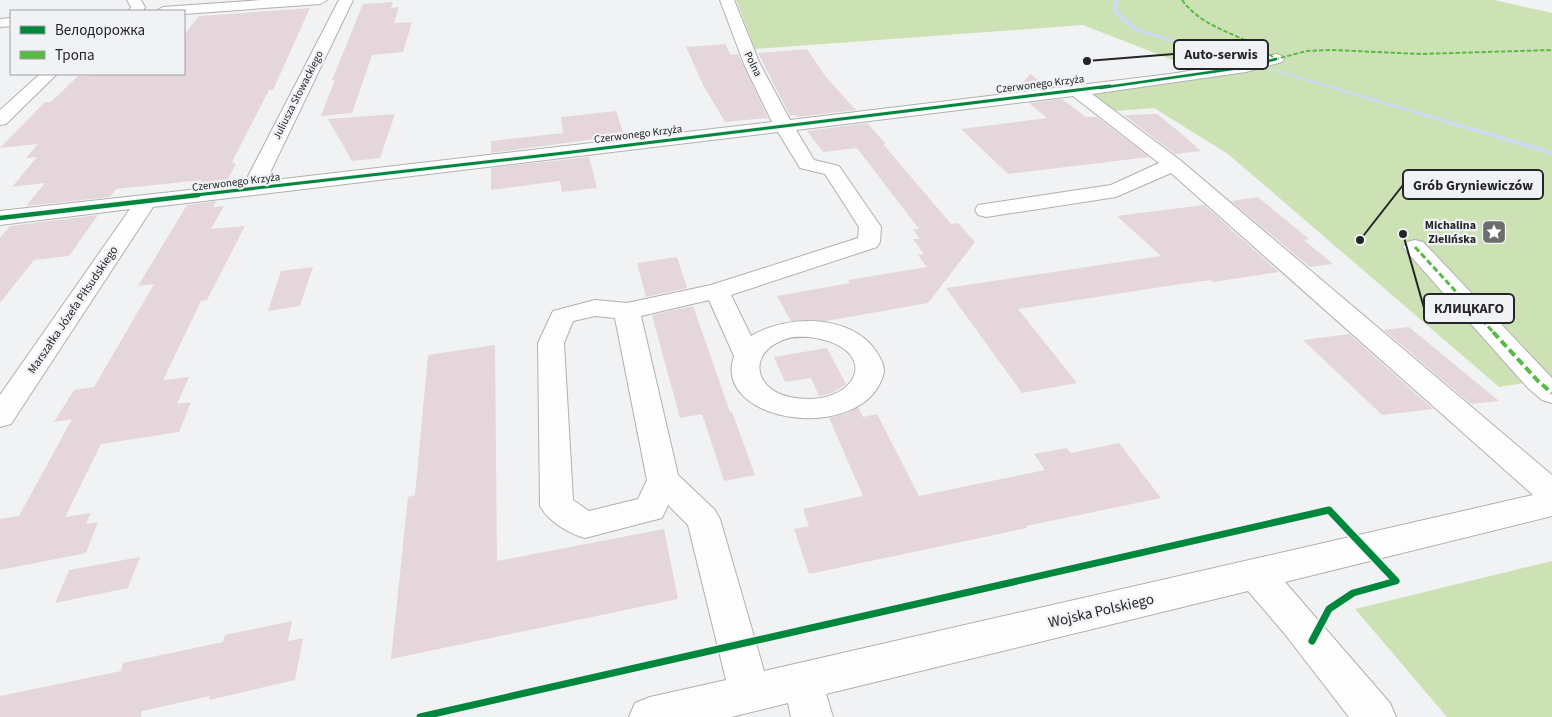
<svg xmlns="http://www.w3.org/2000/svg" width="1552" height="717" viewBox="0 0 1552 717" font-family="'Source Sans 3',sans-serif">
  <rect width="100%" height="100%" fill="#f1f2f4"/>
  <!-- green -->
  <g fill="#cde2b4">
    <polygon points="736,0 1494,0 1552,13 1552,381 1538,381 1499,387 1228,154 1154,108 1102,112 1080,93 1211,75 1083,25 755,49"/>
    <polygon points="1552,561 1552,717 1447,717 1355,609"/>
  </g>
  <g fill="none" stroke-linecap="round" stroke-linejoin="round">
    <!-- stream -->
    <g fill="#cddaf3" fill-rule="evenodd">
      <polygon points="1113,0 1117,0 1118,11 1138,29 1244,60 1239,61 1134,31 1113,12"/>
      <polygon points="1270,68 1552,151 1552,155 1270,70"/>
    </g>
  </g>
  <!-- building -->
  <g fill="#e5d6dc">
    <polygon points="393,2 391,8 399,7 394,23 412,22 403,52 372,55 352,113 321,116 335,80 332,80 363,4"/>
    <polygon points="310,8 273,90 269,90 232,162 236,164 225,184 197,187 202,180 116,189 110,197 26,206 45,183 12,187 37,157 26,158 38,144 0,148 45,102 51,102 78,76 111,74 184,74 184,35 199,16"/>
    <polygon points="725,44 731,55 738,54 768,118 725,122 703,85 686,47"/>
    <polygon points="807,49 826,77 856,110 797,117 795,115 790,116 758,53"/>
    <polygon points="1030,74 1047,87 1016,91"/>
    <polygon points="1062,99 1086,117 1097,117 1149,157 1008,174 961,129 1047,118 1029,103"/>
    <polygon points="616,111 624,135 491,153 491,141 563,133 561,117"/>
    <polygon points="395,114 380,158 352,161 328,119"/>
    <polygon points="1157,114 1177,130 1201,151 1175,154 1124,115"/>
    <polygon points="867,123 886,144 883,144 951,224 958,223 975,242 928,303 826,321 791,321 777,296 850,283 848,280 927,267 918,255 924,254 913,239 920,239 913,229 919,229 857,148 823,152 807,131"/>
    <polygon points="589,157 597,188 562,192 560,181 491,190 491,168"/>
    <polygon points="1258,197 1309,239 1304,240 1333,264 1310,267 1231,201"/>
    <polygon points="216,201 213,207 224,206 211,229 245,226 207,300 201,301 163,380 189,377 177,404 191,402 179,432 101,444 65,517 91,513 86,524 98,522 86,553 0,570 0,519 19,516 72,419 54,422 74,390 94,387 154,284 138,286 187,205"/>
    <polygon points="1204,205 1279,272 1213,282 1211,280 1181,284 1018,309 1077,383 1022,393 946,288 1161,256 1117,216"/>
    <polygon points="98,215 69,256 34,260 0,303 0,238 10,226"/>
    <polygon points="677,257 687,288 646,297 637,263"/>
    <polygon points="313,267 300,306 268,311 281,271"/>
    <polygon points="693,306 730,412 732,412 755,475 724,481 702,414 680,418 652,315"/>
    <polygon points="1409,327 1499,401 1471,404 1384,330"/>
    <polygon points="1349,334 1433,409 1382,415 1303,340"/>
    <polygon points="495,345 497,561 664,529 678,599 391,659 408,497 415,495 428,355"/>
    <polygon points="827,348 846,384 845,385 832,393 819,396 811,378 785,382 774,357"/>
    <polygon points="858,407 863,417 877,414 919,496 1045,470 1034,454 1067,448 1071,453 1119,443 1161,498 1026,526 1027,528 809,574 794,529 809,526 803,509 863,496 829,418 848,413"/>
    <polygon points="140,557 128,588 55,603 69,570"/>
    <polygon points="292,621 288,641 303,638 295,680 209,700 210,696 142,711 141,717 0,717 0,696 121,671 123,663 223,642 225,635"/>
  </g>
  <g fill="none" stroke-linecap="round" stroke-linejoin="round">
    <defs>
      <g id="minor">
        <polygon points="127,0 141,0 145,7 143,11 129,11 131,7"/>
        <polygon points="262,0 327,0 320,4 184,14 184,11 156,11 163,7"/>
        <path d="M339,0H353L266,181L772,122L744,64L720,0H734L760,64L790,120L1170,74L1245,62L1276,54L1282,56L1284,59L1282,62L1246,72L1092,94L1180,160L1552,475V516L1285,582L1390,703L1396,717H1349L1284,633L1248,591L826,694L833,717H791L788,703L731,717H629L635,703L650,697L726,680L688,525L668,505L662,518L585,538C568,533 549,522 540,506L538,343L553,311L595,300L627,303L711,285L858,238L859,227L825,174L800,168L778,132L153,207L11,424L0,427V395L130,209L0,225V211L244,184ZM1073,96L1159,163L1111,185L978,205L975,210L978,215L986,217L1116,197L1171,173L1533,495L764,671L720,519L715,510L678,475L641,316L709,300L734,356C711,423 861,445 883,376C886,367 881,359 876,351C851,314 787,314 751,336L731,295L877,247L880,242L881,227L839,166L814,160L796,130ZM595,316L615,318L647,480L638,499L589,511L573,500L564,343L573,321ZM809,337C887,347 857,411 790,397C752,389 748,351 786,339C793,336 801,337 809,337Z"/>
        <polygon points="11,18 11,26 0,27 0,19"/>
        <polygon points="40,74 57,74 6,124 0,125 0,110"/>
        <polygon points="1415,240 1423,242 1552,378 1552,403 1542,400 1528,388 1407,252 1403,247 1407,242"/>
      </g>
    </defs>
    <!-- minor casing -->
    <use href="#minor" stroke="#b0b0b1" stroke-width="2"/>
    <!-- minor -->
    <use href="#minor" fill="#fdfdfd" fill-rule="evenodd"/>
    <!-- quiet-far2 -->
    <path stroke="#58b947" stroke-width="2" stroke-dasharray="4.5 2" stroke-linecap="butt" d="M1182,0C1199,23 1224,30 1249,42C1259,47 1267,53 1276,59L1307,51L1332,50L1421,54L1552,50"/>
    <!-- quiet-far1 -->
    <polyline stroke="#58b947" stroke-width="3" stroke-dasharray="6 3" stroke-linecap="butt" points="1415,247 1494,333"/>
    <!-- quiet -->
    <polyline stroke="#58b947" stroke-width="4" stroke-dasharray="8 4" stroke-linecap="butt" points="1493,332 1538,381 1552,393"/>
    <defs>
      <polyline id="cycleway-far3" points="1100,88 1246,67 1276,59"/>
      <polyline id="cycleway-far2" points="187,196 564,153 1110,86"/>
      <polyline id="cycleway-far1" points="0,218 198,195"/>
      <polyline id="cycleway" points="420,717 1329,510 1396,581 1353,593 1329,609 1312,641"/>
    </defs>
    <!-- cycleway-far3 casing -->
    <use href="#cycleway-far3" stroke="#f0f2f5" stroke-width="4.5"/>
    <!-- cycleway-far2 casing -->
    <use href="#cycleway-far2" stroke="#f0f2f5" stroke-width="5"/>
    <!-- cycleway-far1 casing -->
    <use href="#cycleway-far1" stroke="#f0f2f5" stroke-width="7"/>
    <!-- cycleway casing -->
    <use href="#cycleway" stroke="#f0f2f5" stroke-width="10"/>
    <!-- cycleway-far3 -->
    <use href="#cycleway-far3" stroke="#00873e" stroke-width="2.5"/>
    <!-- cycleway-far2 -->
    <use href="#cycleway-far2" stroke="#00873e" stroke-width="3"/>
    <!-- cycleway-far1 -->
    <use href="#cycleway-far1" stroke="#00873e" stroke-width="4.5"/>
    <!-- cycleway -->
    <use href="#cycleway" stroke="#00873e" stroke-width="7"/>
  </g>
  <!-- icons -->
  <defs>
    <symbol id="sight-square" viewBox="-11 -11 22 22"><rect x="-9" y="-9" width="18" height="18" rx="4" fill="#6c6d6e" stroke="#f0f2f5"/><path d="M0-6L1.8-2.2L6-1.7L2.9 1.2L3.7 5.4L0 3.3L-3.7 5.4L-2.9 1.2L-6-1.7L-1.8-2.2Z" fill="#fff"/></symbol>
  </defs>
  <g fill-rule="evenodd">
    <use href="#sight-square" x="1480" y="218" width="28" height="28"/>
  </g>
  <g text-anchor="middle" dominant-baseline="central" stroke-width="4.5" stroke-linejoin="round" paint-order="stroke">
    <!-- far-street labels -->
    <g font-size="11" fill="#242526" stroke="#f0f2f5">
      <text transform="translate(753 64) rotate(64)">Polna</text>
      <text transform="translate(1040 84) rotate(-7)">Czerwonego Krzyża</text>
      <text transform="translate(298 95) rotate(-63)">Juliusza Słowackiego</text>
      <text transform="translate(638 134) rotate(-7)">Czerwonego Krzyża</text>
      <text transform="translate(236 182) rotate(-7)">Czerwonego Krzyża</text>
    </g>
    <!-- poi labels -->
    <g font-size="12" font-weight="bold" fill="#242526" stroke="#f0f2f5" text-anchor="end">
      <text x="1476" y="225">Michalina<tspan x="1476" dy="14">Zielińska</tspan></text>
    </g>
    <!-- street labels -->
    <g font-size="12" fill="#242526" stroke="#f0f2f5">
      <text transform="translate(73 310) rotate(-56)">Marszałka Józefa Piłsudskiego</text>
    </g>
    <!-- near-street labels -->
    <g font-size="15" fill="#242526" stroke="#f0f2f5">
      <text transform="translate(1101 611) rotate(-13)">Wojska Polskiego</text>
    </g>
  </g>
  <!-- callouts -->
  <path fill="none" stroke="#242526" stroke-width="2" d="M1087 61L1174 54M1360 240L1403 185M1403 234L1424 308"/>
  <g fill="#242526" stroke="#f0f2f5" stroke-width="2">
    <circle cx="1087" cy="61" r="5"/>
    <circle cx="1360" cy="240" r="5"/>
    <circle cx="1403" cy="234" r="5"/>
  </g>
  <g fill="#f0f2f5" stroke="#242526" stroke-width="2">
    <rect x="1174" y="40" width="94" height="29" rx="5"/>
    <rect x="1403" y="170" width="140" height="29" rx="5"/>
    <rect x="1424" y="294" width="90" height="29" rx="5"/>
  </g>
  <g font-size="14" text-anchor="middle" font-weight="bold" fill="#242526">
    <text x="1221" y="59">Auto-serwis</text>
    <text x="1473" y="190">Grób Gryniewiczów</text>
    <text x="1469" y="313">КЛИЦКАГО</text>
  </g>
  <!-- legend -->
  <rect x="10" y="10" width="175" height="65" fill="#f0f2f5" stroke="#9ea0a2"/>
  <rect x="20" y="26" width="25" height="8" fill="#00873e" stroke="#9ea0a2"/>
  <text x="55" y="35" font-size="15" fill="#242526">Велодорожка</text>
  <rect x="20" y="51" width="25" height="8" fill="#58b947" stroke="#9ea0a2"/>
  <text x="55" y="60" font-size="15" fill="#242526">Тропа</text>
</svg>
